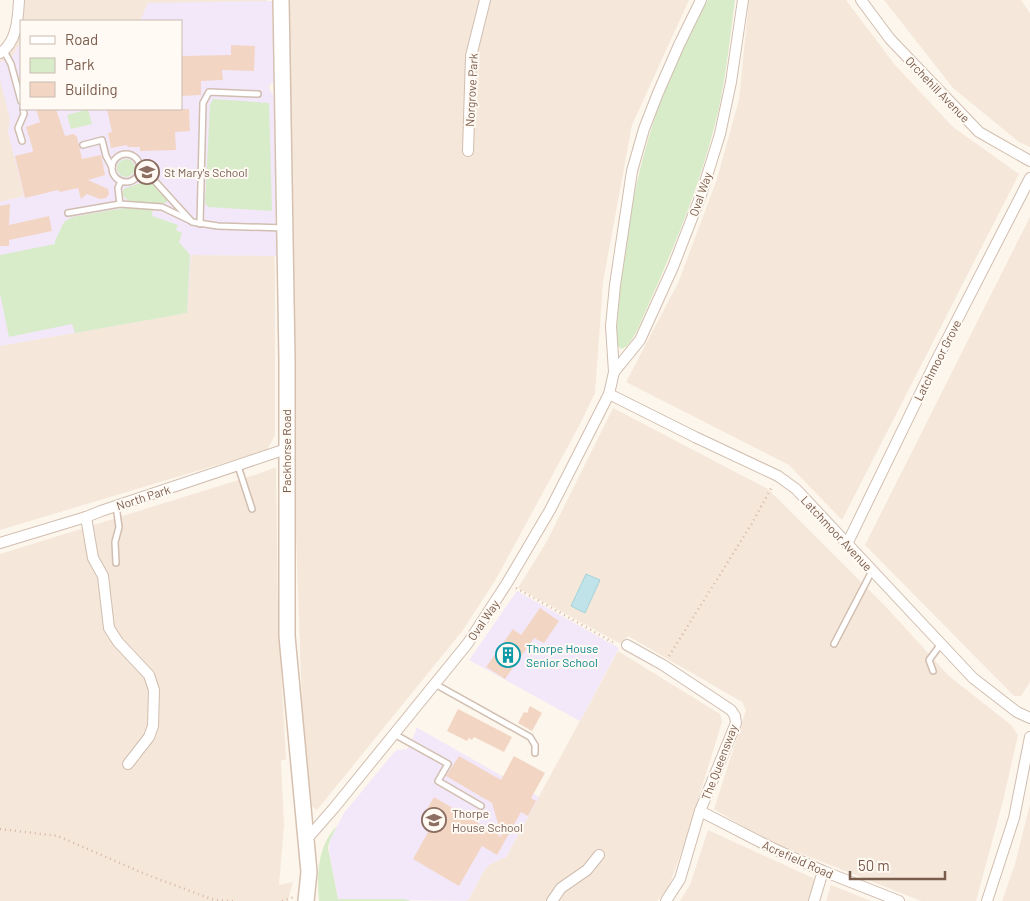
<svg xmlns="http://www.w3.org/2000/svg" width="1030" height="901" viewBox="0 0 1030 901" font-family="Barlow,sans-serif">
  <rect width="100%" height="100%" fill="#fdf6ec"/>
  <!-- residential -->
  <g fill="#f5e8da" fill-rule="evenodd">
    <path d="M24,0H267L275,273V435L267,450L0,530V57L16,43ZM21,21H181V109H21Z"/>
    <polygon points="288,0 689,0 632,125 603,282 595,393 579,426 496,579 463,630 317,810 312,807 302,706 295,508 294,305"/>
    <polygon points="749,0 846,0 895,65 953,127 1019,174 842,520 789,465 626,382 678,283 717,179 739,100"/>
    <polygon points="884,0 1021,0 1030,13 1030,147 1019,142 953,88"/>
    <polygon points="1030,217 1030,682 1021,696 1014,696 865,545"/>
    <polygon points="613,408 768,489 887,608 949,676 1011,725 1018,735 1003,801 976,901 921,901 762,838 714,809 746,710 742,702 628,636 621,644 518,588 547,541"/>
    <polygon points="276,467 278,616 286,759 281,761 284,825 279,885 293,882 288,901 0,901 0,554 258,474"/>
    <polygon points="618,651 720,714 722,722 686,839 668,889 657,901 466,901 469,899 483,872 490,864 506,857"/>
    <polygon points="1030,804 1030,901 1002,901 1015,864"/>
    <polygon points="708,830 815,879 808,901 680,901 690,885"/>
    <polygon points="831,885 871,901 826,901"/>
  </g>
  <!-- education -->
  <g fill="#f3e8fa">
    <polygon points="272,1 274,82 268,86 274,97 276,236 278,256 191,255 187,313 0,346 0,202 24,196 8,132 10,119 0,80 0,62 13,55 19,45 21,44 21,109 181,109 181,21 140,21 148,3"/>
    <polygon points="517,591 619,648 580,721 469,660"/>
    <polygon points="416,727 539,797 506,857 490,864 483,872 469,899 466,901 338,899 329,852 330,840 344,813 396,750 407,749 416,731"/>
  </g>
  <!-- green -->
  <g fill="#d8ecc9">
    <path d="M708,0H735C729,44 725,89 713,132C696,196 670,257 643,317C640,325 623,365 616,341C623,222 646,103 708,0Z"/>
    <polygon points="213,99 269,103 272,211 208,207 205,203 210,105"/>
    <polygon points="88,109 92,124 71,129 67,115"/>
    <circle cx="126" cy="168" r="9"/>
    <polygon points="147,181 155,185 167,199 167,202 162,204 129,201 123,196 123,189"/>
    <polygon points="130,207 153,209 152,216 178,225 176,230 182,233 179,242 190,255 187,313 75,333 72,324 9,337 0,293 0,255 55,244 55,241 64,222 72,217"/>
    <path d="M337,826L330,840L328,848L338,899H403L411,901H319C317,875 317,846 337,826Z"/>
  </g>
  <!-- water -->
  <polygon fill="#bfe3e8" stroke="#a5d3da" points="586,574 600,580 585,613 571,606"/>
  <!-- building -->
  <g fill="#f3d5c3">
    <polygon points="231,45 255,46 254,71 222,70 223,80 201,81 201,95 181,96 181,56 231,55"/>
    <polygon points="36,109 56,109 65,136 74,134 77,137 82,159 101,155 105,175 88,180 108,189 109,194 106,198 100,199 87,194 81,199 78,188 60,192 58,190 25,198 15,156 32,152 33,150 26,127 40,122"/>
    <polygon points="107,109 189,109 190,131 175,132 176,150 140,151 140,147 128,147 127,145 111,148 108,133 112,132"/>
    <polygon points="10,204 9,225 49,216 52,231 9,240 9,246 0,246 0,206"/>
    <polygon points="540,608 559,621 544,643 534,638 505,679 486,667 513,629 521,635"/>
    <polygon points="530,706 542,713 532,731 518,723 524,712 527,713"/>
    <polygon points="458,709 512,737 504,752 474,737 472,740 469,738 467,741 447,731"/>
    <polygon points="459,756 501,780 514,756 545,773 531,798 536,801 528,816 521,812 497,855 482,846 459,886 413,859 435,820 424,814 434,797 502,837 492,803 446,776"/>
  </g>
  <g fill="none" stroke-linecap="round" stroke-linejoin="round">
    <defs>
      <g id="lane">
        <polyline points="4,51 11,64 21,101"/>
        <polyline points="22,141 18,128 24,114 23,109"/>
        <polyline points="83,145 102,140 106,156 112,167"/>
        <circle cx="126" cy="168" r="14"/>
        <polyline points="140,172 152,178 192,222 218,226 284,228"/>
        <polyline points="120,204 162,207 189,220"/>
        <polyline points="68,213 120,204 118,188 121,181"/>
        <polyline points="200,224 203,103 209,92 258,94"/>
        <polyline points="238,466 252,509"/>
        <polyline points="116,506 119,527 115,542 116,563"/>
        <polyline points="834,644 872,571"/>
        <polyline points="933,671 929,660 941,644"/>
        <polyline points="435,684 530,737 535,745 535,753"/>
        <polyline points="394,734 448,764 438,781 481,806"/>
      </g>
      <g id="street">
        <polyline points="861,0 890,39 979,132 1030,161"/>
        <path d="M0,53C17,43 18,18 19,0"/>
        <polyline points="468,151 471,56 485,0"/>
        <polyline points="614,372 640,340 673,267 701,195 720,134 731,82 743,0"/>
        <polyline points="609,394 695,437 778,476 796,489 973,678 1017,712 1030,718"/>
        <polyline points="86,517 93,558 103,576 109,628 118,642 149,675 154,690 153,726 149,737 128,764"/>
        <polyline points="0,543 86,517 101,511 286,449"/>
        <polyline points="847,544 936,361 1030,178"/>
        <polyline points="627,645 663,665 731,710 735,716 736,723 700,811 680,879 666,901"/>
        <polyline points="700,811 772,848 823,871 899,901"/>
        <polyline points="306,840 334,808 468,643 507,583 550,510 609,394 614,372 611,326 615,285 632,171 644,129 658,93 679,45 701,0"/>
        <polyline points="552,901 561,888 587,870 599,855"/>
        <polyline points="814,901 823,871"/>
        <polyline points="987,901 1014,818 1030,737"/>
      </g>
      <polyline id="secondary" points="281,0 287,360 287,636 309,872 306,901"/>
    </defs>
    <!-- lane casing -->
    <use href="#lane" stroke="#d1beb0" stroke-width="8"/>
    <!-- street casing -->
    <use href="#street" stroke="#d1beb0" stroke-width="12"/>
    <!-- secondary casing -->
    <use href="#secondary" stroke="#d6c0b0" stroke-width="18"/>
    <!-- path -->
    <g stroke="#d9b8a5" stroke-width="2.5" stroke-dasharray="1 4" stroke-linecap="butt">
      <polyline points="516,588 616,644"/>
      <polyline points="669,656 751,525 773,485"/>
      <polyline points="0,829 58,836 145,874 214,900 234,901"/>
      <polyline points="282,901 294,897"/>
    </g>
    <!-- lane -->
    <use href="#lane" stroke="#fff" stroke-width="5"/>
    <!-- street -->
    <use href="#street" stroke="#fff" stroke-width="10"/>
    <!-- secondary -->
    <use href="#secondary" stroke="#fff" stroke-width="15"/>
  </g>
  <!-- icons -->
  <defs>
    <symbol id="school-ring" viewBox="-11 -11 22 22"><circle r="9.5" fill="#fffaf3" stroke="#8d6e63" stroke-width="1.5"/><path d="M0-5L7-2L0 1L-7-2ZM-4 1L0 2.5L4 1V4Q0 6-4 4Z" fill="#8d6e63"/></symbol>
    <symbol id="building-ring" viewBox="-11 -11 22 22"><circle r="9.5" fill="#fffaf3" stroke="#0f9aa8" stroke-width="1.5"/><path d="M-4-6H4V6H1V3H-1V6H-4ZM-2.5-4.3h1.7v1.8h-1.7ZM.8-4.3h1.7v1.8H.8ZM-2.5-1h1.7V.8h-1.7ZM.8-1h1.7V.8H.8Z" fill="#0f9aa8"/></symbol>
  </defs>
  <g fill-rule="evenodd">
    <use href="#school-ring" x="133" y="158" width="28" height="28"/>
    <use href="#building-ring" x="494" y="641" width="28" height="28"/>
    <use href="#school-ring" x="420" y="806" width="28" height="28"/>
  </g>
  <g text-anchor="middle" dominant-baseline="central" stroke-width="4" stroke-linejoin="round" paint-order="stroke">
    <!-- street labels -->
    <g font-size="12" fill="#7a5c4d" stroke="#fffaf3">
      <text transform="translate(938 89) rotate(46)">Orchehill Avenue</text>
      <text transform="translate(471 90) rotate(-87)">Norgrove Park</text>
      <text transform="translate(700 194) rotate(-71)">Oval Way</text>
      <text transform="translate(937 360) rotate(-63)">Latchmoor Grove</text>
      <text transform="translate(286 451) rotate(-90)">Packhorse Road</text>
      <text transform="translate(143 497) rotate(-18)">North Park</text>
      <text transform="translate(837 533) rotate(47)">Latchmoor Avenue</text>
      <text transform="translate(483 620) rotate(-56)">Oval Way</text>
      <text transform="translate(719 762) rotate(-69)">The Queensway</text>
      <text transform="translate(798 859) rotate(24)">Acrefield Road</text>
    </g>
    <!-- education labels -->
    <g font-size="12" fill="#785e54" stroke="#fffaf3" text-anchor="start">
      <text x="164" y="172">St Mary's School</text>
      <text x="452" y="813">Thorpe<tspan x="452" dy="14">House School</tspan></text>
    </g>
    <!-- culture labels -->
    <g font-size="12" fill="#0d838f" stroke="#fffaf3" text-anchor="start">
      <text x="526" y="648">Thorpe House<tspan x="526" dy="14">Senior School</tspan></text>
    </g>
  </g>
  <!-- legend -->
  <rect x="20" y="20" width="162" height="90" fill="#fffaf3" stroke="#cabbb1"/>
  <rect x="30" y="36" width="25" height="8" fill="#ffffff" stroke="#cabbb1"/>
  <text x="65" y="45" font-size="15" fill="#7a5c4d">Road</text>
  <rect x="30" y="58" width="25" height="15" fill="#d8ecc9" stroke="#cabbb1"/>
  <text x="65" y="70" font-size="15" fill="#7a5c4d">Park</text>
  <rect x="30" y="82" width="25" height="15" fill="#f3d5c3" stroke="#cabbb1"/>
  <text x="65" y="95" font-size="15" fill="#7a5c4d">Building</text>
  <!-- scale -->
  <path d="M850 871v8h95v-8" fill="none" stroke="#7a5c4d" stroke-width="2.5"/>
  <text x="858" y="871" font-size="15" fill="#7a5c4d" stroke="#fffaf3" stroke-width="4" paint-order="stroke">50 m</text>
</svg>
